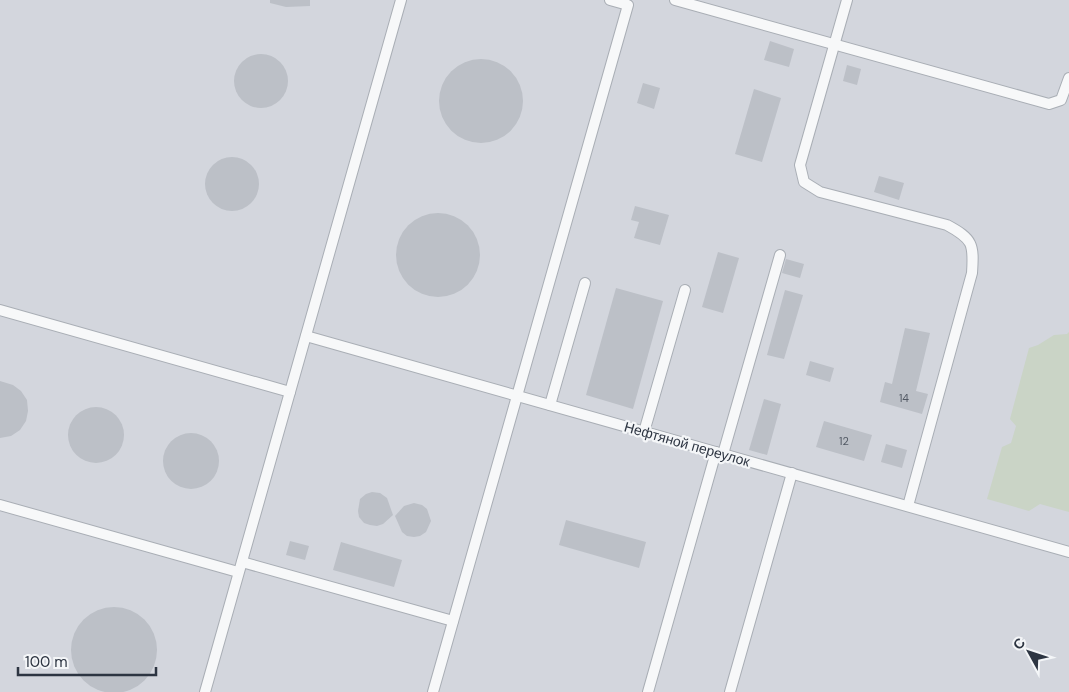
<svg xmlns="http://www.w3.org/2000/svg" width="1069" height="692" font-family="'DM Sans',sans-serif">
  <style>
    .built { fill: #d3d6dd }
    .green { fill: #cad4c6 }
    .building { fill: #bcc0c7 }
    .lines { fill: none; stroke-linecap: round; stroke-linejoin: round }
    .minor-casing { stroke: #a9aeb5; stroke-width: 12 }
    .minor { stroke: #f7f8f9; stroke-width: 10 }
    .labels { text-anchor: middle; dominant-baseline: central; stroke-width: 4.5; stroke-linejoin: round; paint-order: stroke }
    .number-label { font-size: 11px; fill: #515863 }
    .street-label { font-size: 14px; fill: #2d3542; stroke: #f4f6f8 }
  </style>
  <rect width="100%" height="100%" fill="#e4e7eb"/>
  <!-- built -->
  <rect class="built" x="0" y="0" width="1069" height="692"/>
  <!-- green -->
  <path class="green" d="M1069,332V512L1040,504L1029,511L987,499L1002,447L1011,443L1016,426L1010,419L1029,348L1038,345L1054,335L1067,334Z"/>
  <!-- building -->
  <g class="building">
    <path d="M270,0H310V6L286,7L270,3Z"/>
    <path d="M770,41L794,49L789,67L764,60Z"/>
    <circle cx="261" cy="81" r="27"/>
    <circle cx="481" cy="101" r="42"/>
    <path d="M847,65L861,69L857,85L843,81Z"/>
    <path d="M643,83L660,88L654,109L637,103Z"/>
    <path d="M754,89L781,98L762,162L735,154Z"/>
    <circle cx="232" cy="184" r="27"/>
    <path d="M879,176L904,183L899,200L874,192Z"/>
    <path d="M635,206L669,215L660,245L634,238L639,222L631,220Z"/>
    <circle cx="438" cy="255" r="42"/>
    <path d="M718,252L739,258L723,313L702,307Z"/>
    <path d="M786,259L804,264L800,278L782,273Z"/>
    <path d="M616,288L663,301L633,409L586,395Z"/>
    <path d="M785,290L803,295L784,359L767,355Z"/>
    <path d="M905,328L930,333L916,391L928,394L922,414L880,402L885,382L892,384Z"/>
    <path d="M810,361L834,368L830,382L806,375Z"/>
    <path d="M0,381L13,385L21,391L27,400L28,411L26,421L20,430L11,436L0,438Z"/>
    <path d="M764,399L781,404L767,455L749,450Z"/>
    <circle cx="96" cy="435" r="28"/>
    <path d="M824,421L872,435L864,461L816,447Z"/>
    <circle cx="191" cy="461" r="28"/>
    <path d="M886,444L907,450L902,468L881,462Z"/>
    <path d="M372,492L380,493L387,498L393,515L383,524L377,526L370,525L364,523L359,517L358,511L360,499L366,494Z"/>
    <path d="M414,503L422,505L427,509L431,521L426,532L420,536L414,537L407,536L402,532L395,516L404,506Z"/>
    <path d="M566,520L646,542L639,568L559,545Z"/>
    <path d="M290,541L309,546L305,560L286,555Z"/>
    <path d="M341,542L402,560L394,587L333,570Z"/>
    <circle cx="114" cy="650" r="43"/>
  </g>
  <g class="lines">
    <defs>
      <g id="minor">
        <path d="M675,0L1049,104L1061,100L1069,78"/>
        <path d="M847,0L800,165L804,182L820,192L947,225C973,239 974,244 972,273L908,506"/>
        <path d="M0,310L290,392"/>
        <path d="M306,336L1069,552"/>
        <path d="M550,405L585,283"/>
        <path d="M644,432L685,290"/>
        <path d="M723,454L780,255"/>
        <path d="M0,505L238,572"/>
        <path d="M242,562L453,621"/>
        <path d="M205,692L401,0"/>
        <path d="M433,692L628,5L610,0"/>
        <path d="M648,692L716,452"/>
        <path d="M730,692L792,473"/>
      </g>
    </defs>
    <!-- minor casing -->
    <use href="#minor" class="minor-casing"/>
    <!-- minor -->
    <use href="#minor" class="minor"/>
  </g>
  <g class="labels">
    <!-- number labels -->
    <g class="number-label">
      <text x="904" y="398">14</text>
      <text x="844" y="441">12</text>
    </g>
    <!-- street labels -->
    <g class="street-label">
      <text transform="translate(687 444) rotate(16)">Нефтяной переулок</text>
    </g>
  </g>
  <!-- north arrow -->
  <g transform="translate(1029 652) rotate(310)" stroke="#f4f6f8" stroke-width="4" paint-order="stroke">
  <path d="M0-4L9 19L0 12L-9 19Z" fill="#2d3542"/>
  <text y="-8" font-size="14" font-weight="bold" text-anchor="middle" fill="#2d3542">С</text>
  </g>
  <!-- scale -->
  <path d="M18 667v8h138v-8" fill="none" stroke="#2d3542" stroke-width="2.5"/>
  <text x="25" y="667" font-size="15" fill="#2d3542" stroke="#f4f6f8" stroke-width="4" paint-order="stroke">100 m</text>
</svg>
